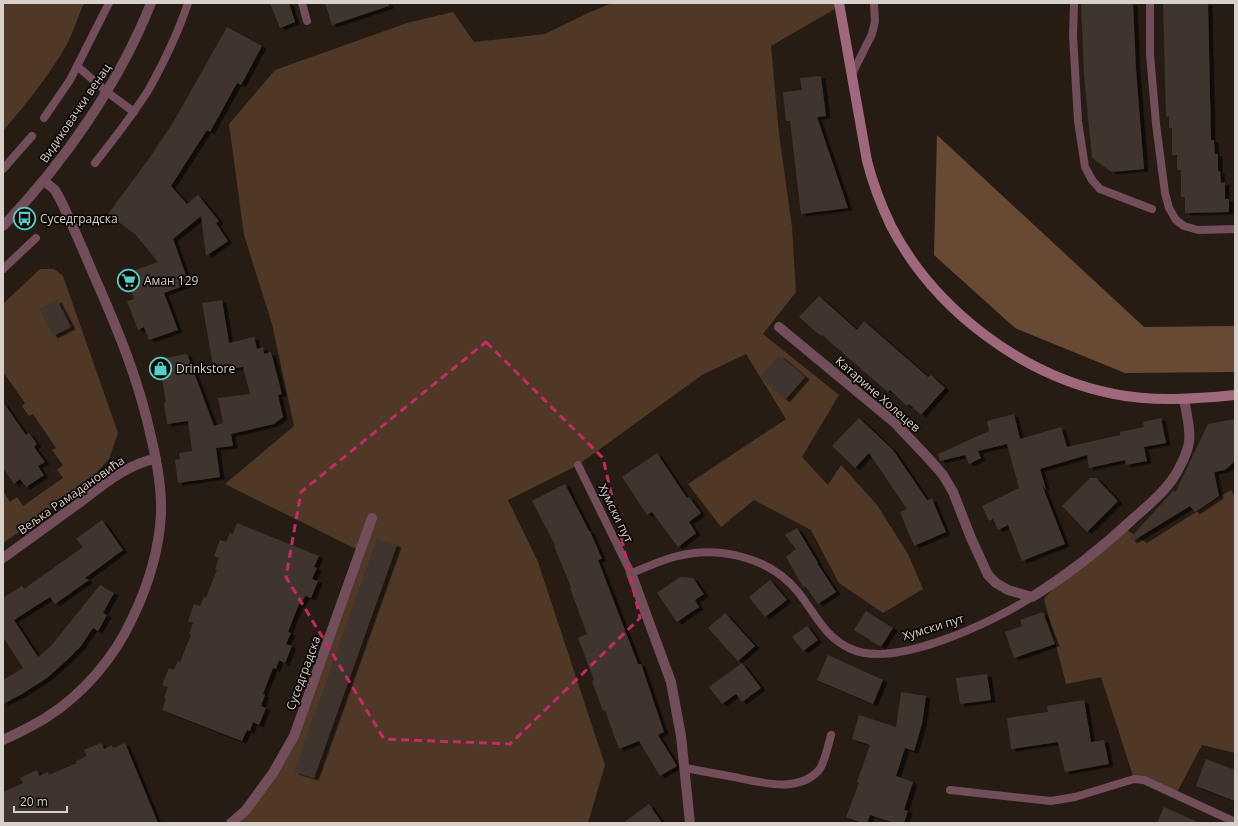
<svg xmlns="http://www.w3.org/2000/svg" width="1238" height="826" font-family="'Open Sans',sans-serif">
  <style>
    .green { fill: #503827 }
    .forest { fill: #684a34 }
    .building { fill: #41352d; filter: url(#shadow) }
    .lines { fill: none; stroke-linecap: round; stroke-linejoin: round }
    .lane { stroke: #714e5a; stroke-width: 8 }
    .street { stroke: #714e5a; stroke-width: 10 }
    .secondary { stroke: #a0687c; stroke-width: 10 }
    .marked { fill: none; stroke: #c42a66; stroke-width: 3; stroke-dasharray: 8 5; stroke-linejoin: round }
    .labels { text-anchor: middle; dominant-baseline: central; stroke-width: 3.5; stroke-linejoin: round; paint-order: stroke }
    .street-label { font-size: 12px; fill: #d7d0cb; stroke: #0c0705 }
    .poi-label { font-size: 12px; fill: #d7d0cb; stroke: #0c0705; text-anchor: start }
  </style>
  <defs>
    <filter id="shadow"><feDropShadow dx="4.5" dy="2.5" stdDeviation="0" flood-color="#0009"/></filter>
  </defs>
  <rect width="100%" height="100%" fill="#261c14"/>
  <!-- green -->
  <g class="green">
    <path d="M3,3H84C78,17 73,33 66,46C48,77 26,104 3,131Z"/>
    <path d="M612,3H839L840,6L771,46L779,134L792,227L796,292L763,334L839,395L802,457L828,485L841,465L877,505L908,554L923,589L883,613L839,583L811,530L754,500L721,527L688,484L786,419L746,354L702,375L578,465L508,500L538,562L605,765L588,823H227L246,810L294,736L360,551L225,484L294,426L272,324L244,235L229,124L275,70L407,23L453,12L474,42L545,34L588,13Z"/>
    <path d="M40,269H54L63,276L118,433L109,459L86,484L3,543V491L10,502L17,497L23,506L63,478L57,470L63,465L52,450L56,448L33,414L29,416L22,406L25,403L3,372V304Z"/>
    <path d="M1231,490L1235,496V753L1202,745L1176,794L1134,779L1101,677L1066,684L1044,599L1068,572L1124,528L1147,543Z"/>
  </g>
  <!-- forest -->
  <path class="forest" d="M937,135L1144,327L1235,326V372L1125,373L1015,328L934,255Z"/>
  <!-- building -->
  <g class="building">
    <path d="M270,3H289L295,22L280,28Z"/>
    <path d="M325,3H389V6L332,25Z"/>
    <path d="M1081,3H1133L1136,70L1144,169L1112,172L1092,158L1084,75Z"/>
    <path d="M1163,3H1208L1211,140H1214L1215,154H1218V171H1220L1221,183L1225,182V199H1229V212L1185,213V197H1181V170H1177V155H1172V128H1169V116L1166,117Z"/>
    <path d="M227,27L262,46L241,85L237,83L210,132L207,130L171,186L187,204L198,195L219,221L216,223L228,241L206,256L201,216L173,239L189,284L164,293L178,330L149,340L144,327L138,330L127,301L134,299L128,282L130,272L158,262L136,235L108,214L148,160L174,121Z"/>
    <path d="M821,76L826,116L817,117L848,208L801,214L790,121H786L783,92L802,90L800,78Z"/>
    <path d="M819,296L857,330L864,321L928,377L931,375L945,388L921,415L909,404L907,406L890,390L888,392L822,335L821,336L799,317Z"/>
    <path d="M57,300L71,327L53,336L39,309Z"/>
    <path d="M222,300L229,343L254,337L257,349L263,347L264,354L271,352L282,394L278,395L283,417L274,424L231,434L233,446L216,448L220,477L178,483L175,460L180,459L179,453L192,451L188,421L167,424L164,403L166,402L159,359L187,354L214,426L223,423L218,398L250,394L243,367L214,371L202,303Z"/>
    <path d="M779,355L805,377L785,400L760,377Z"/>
    <path d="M3,402L26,435L29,433L37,444L34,447L45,462L38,466L44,475L26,487L20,479L14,484L3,468Z"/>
    <path d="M1014,414L1020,439L1061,427L1067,447L1120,435V432L1144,427L1143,422L1161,418L1166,443L1144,447L1147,461L1126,465L1125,460L1089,468L1087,455L1040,469L1046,490L1042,485L1065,544L1022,561L1008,525L998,530L993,519L989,521L982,506L1019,488L1007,444L978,451L981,458L969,464L965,455L940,461L938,454L989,431L987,421Z"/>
    <path d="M859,418L893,450L927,500L932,499L946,532L914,546L900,512L907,509L869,453L855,468L832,446Z"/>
    <path d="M1235,419V461L1225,470L1214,472L1219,496L1195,512L1190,506L1133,541L1130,538L1174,490L1175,493L1208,424Z"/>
    <path d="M657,453L687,498L689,497L701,513L689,522L696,533L678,547L652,512L647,515L622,477Z"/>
    <path d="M1090,478H1096L1118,501L1087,532L1062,506Z"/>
    <path d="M565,484L589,531H590L602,559L598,560L638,664H641L664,732L658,735L677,766L660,776L639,741L619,749L605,710L603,711L592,681L594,680L578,638L587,634L570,588L571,587L554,546L555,545L532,501Z"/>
    <path d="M102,520L123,550L85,578L89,580L55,604L50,597L14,620L38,657L51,646L100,585L114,593L103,613L107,615L98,631L93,628L81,646L66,661L47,678L22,694L3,704V680L23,668L3,637V598L22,586L24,589L83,547L76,539Z"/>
    <path d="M237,523L319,556L314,567L317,568L312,579L318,581L311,598L305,596L301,604H299L288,632L291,633L286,644L292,646L285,663L279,660L276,669L273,668L263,694L265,695L261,706L266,708L259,725L253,722L250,731L247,730L242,741L162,710L166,699L164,698L168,687L162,685L169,668L174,670L178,661L180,662L191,635L189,634L193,623L188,621L194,604L200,606L204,597L206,598L217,570L215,569L219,558L214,556L220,540L226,542L230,533L233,534Z"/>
    <path d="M797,528L818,563H817L836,592L818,604L805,586L803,587L786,557L796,549L785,535Z"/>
    <path d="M377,538L397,545L314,778L294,772Z"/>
    <path d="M680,577L693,578L704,594L695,600L699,607L677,622L657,593Z"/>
    <path d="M770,580L787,600L765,617L749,597Z"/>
    <path d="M866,611L893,628L881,647L854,630Z"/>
    <path d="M1043,612L1055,644L1014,658L1005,632L1022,626L1020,620Z"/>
    <path d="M725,613L755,646L738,661L708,628Z"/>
    <path d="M807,626L818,640L803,651L792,637Z"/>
    <path d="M828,655L883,680L873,704L817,680Z"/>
    <path d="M742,663L761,688L742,702L736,694L722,704L709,687Z"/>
    <path d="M987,674L991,700L960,704L956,678Z"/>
    <path d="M901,692L926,696L922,724L914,751L905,748L896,776L913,782L904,810L908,811L904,823H894L870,815L867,823H862L846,817L859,783L857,782L870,745L852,739L859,715L896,727Z"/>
    <path d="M1084,700L1091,742L1104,740L1109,764L1065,772L1058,742L1011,749L1007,718L1048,712L1047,706Z"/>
    <path d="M101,743L104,749L112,745L113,748L125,743L158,823H3V792L23,783L20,778L37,770L39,776L48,772L49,775L77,763L76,761L87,756L84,750Z"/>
    <path d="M1206,759L1235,770V801L1196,786Z"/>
    <path d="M649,804L662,823H623Z"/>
    <path d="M1164,807L1200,823H1157Z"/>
  </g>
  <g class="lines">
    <!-- lane -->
    <g class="lane">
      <path d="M302,3L307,21"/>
      <path d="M1074,3L1073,36L1078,121L1085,167L1092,180L1100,189L1152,209"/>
      <path d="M1150,3V54L1156,124L1165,193L1169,208L1176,220L1184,226L1198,230L1235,229"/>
      <path d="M77,66L107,92L134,112"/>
      <path d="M852,74L872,34L875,21L874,3"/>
      <path d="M44,118L70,80L109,3"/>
      <path d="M95,163C114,139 133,115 149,89C164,62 178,33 188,3"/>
      <path d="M3,169L32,136"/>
      <path d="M3,269L36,238"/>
      <path d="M578,465L631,573C645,568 659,561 674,557C716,545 769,556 798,592C815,613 824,637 851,649C895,669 993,622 1032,597"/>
      <path d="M685,768C701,771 717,774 734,777C760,782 798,794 819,770C824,764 829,743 831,735"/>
      <path d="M950,790L1051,801L1075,797L1134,779L1144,780L1235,822"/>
    </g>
    <!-- street -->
    <g class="street">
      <path d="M3,226C63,164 119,84 151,3"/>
      <path d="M779,327L895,423L930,460L943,475L953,492L971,538L988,575L996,583L1008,590L1032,597C1069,574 1103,547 1135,517C1148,506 1162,494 1172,480C1179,470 1187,454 1189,442C1191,428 1186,413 1184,399"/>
      <path d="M3,558C27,541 51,523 75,506C98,489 127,463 156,459"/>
      <path d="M631,573L671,682L681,736L690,823"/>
      <path d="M3,740C18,733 33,726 47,717C83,694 114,658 132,619C148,586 159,551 161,514C162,488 157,462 151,437C139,381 118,330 95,278C84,252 73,226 61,201L55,190L44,181"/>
      <path d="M231,823L246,810L273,773L294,736L372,518"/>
    </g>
    <!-- secondary -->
    <path class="secondary" d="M839,3L867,161C873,184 881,205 891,226C934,309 1022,376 1114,394C1154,402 1195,399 1235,395"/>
  </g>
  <!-- marked area -->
  <path class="marked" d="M486,342L603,458L640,618L510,744L384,739L286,577L301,492Z"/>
  <!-- icons -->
  <defs>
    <symbol id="bus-ring" viewBox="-11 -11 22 22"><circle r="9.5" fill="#0c0705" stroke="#55cec5" stroke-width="1.5"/><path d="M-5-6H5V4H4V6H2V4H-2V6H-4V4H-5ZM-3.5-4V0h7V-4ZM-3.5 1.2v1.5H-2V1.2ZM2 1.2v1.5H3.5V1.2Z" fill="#55cec5"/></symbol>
    <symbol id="supermarket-ring" viewBox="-11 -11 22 22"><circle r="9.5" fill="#0c0705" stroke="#55cec5" stroke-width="1.5"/><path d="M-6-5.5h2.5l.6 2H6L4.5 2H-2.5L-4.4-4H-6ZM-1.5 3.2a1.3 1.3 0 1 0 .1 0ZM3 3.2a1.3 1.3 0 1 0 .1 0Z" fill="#55cec5"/></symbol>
    <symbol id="shop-ring" viewBox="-11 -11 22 22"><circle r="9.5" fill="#0c0705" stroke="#55cec5" stroke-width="1.5"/><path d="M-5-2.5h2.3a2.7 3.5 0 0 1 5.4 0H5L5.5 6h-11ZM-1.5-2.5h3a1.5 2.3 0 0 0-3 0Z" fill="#55cec5"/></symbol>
  </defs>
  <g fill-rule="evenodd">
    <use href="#bus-ring" x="12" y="206" width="25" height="25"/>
    <use href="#supermarket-ring" x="116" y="268" width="25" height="25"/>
    <use href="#shop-ring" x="148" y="356" width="25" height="25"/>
  </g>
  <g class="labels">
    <!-- street labels -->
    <g class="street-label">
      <text transform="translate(75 113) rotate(-56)">Видиковачки венац</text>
      <text transform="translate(878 394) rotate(41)">Катарине Холецев</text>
      <text transform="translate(71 495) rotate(-35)">Вељка Рамадановића</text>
      <text transform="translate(616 513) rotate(64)">Хумски пут</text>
      <text transform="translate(933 627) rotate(-17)">Хумски пут</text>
      <text transform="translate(303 673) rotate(-70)">Суседградска</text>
    </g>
    <!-- poi labels -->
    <g class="poi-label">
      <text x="40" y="218">Суседградска</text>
      <text x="144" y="280">Аман 129</text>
      <text x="176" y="368">Drinkstore</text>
    </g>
  </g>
  <!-- border -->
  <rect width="1238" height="826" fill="none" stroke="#d7d0cb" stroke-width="8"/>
  <!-- scale -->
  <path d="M14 806v6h53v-6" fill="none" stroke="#d7d0cb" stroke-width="2"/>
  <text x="20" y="806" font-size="12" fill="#d7d0cb" stroke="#0c0705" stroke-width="3" paint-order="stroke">20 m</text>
</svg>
